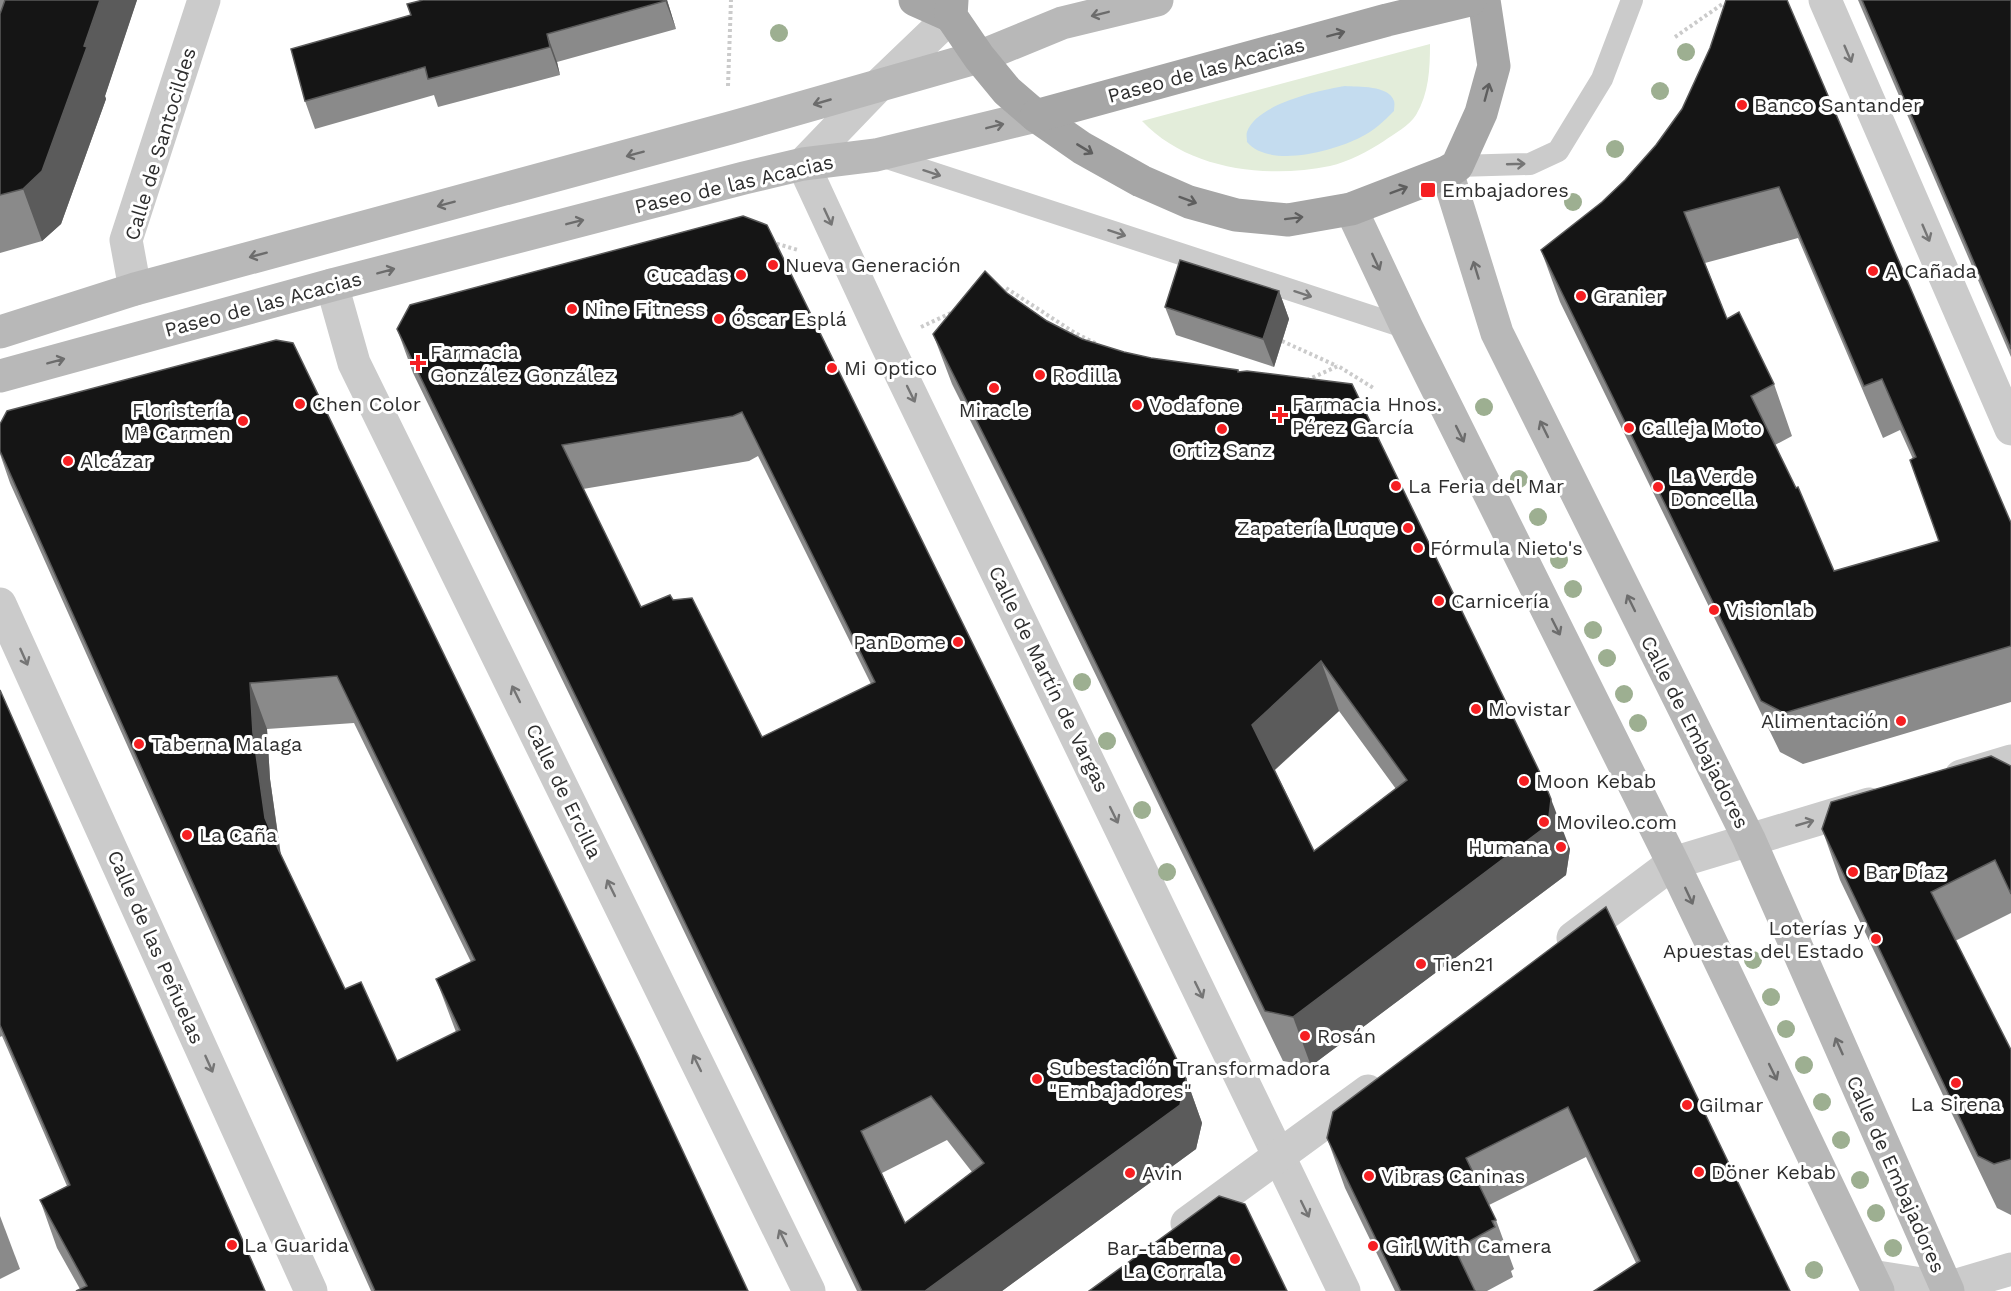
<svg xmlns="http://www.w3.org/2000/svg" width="2011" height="1291" font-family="'Work Sans',sans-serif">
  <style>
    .green { fill: #e3edda }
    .water { fill: #c4dcef }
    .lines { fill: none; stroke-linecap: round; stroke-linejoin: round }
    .path { stroke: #cbcbcb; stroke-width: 4; stroke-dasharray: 3 3; stroke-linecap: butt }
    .lane { stroke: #cbcbcb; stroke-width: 22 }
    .street { stroke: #cbcbcb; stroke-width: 33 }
    .secondary { stroke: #b8b8b8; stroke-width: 33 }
    .primary { stroke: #a6a6a6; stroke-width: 33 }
    .tree { fill: #9daf91 }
    .wall { fill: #8a8a8a; fill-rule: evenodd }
    .shaded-wall { fill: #5b5b5b }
    .building { fill: #151515; stroke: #5b5b5b; stroke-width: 1.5; fill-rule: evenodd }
    .oneway { stroke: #6c6c6c }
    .oneway2 { stroke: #5e5e5e }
    .oneway3 { stroke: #757575 }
    .poi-dot { fill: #f61f22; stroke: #fff; stroke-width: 2 }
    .labels { text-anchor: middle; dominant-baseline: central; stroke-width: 6; stroke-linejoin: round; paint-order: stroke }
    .street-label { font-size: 20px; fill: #2e2e2e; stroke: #fff }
    .poi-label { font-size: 20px; fill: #2e2e2e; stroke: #fff; text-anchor: start }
  </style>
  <rect width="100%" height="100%" fill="#fff"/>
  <!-- green -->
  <path class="green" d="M1430,44C1430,69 1429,93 1416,115C1409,126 1394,134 1384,141C1369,151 1348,162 1330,166C1267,179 1188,170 1142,121Z"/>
  <!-- water -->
  <path class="water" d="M1345,86C1358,87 1389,85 1394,101C1395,104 1394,108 1394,111C1384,121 1374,131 1361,137C1334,151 1270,169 1247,142C1247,138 1246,135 1247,132C1256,104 1320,90 1345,86Z"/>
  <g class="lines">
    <!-- path -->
    <g class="path">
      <path d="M1675,37L1724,3"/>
      <path d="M728,86L731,0"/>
      <path d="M771,242L798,250"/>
      <path d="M1001,291L1006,288L1075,333L1097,344"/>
      <path d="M921,327L953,312"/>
      <path d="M1282,341L1337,366"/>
      <path d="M1307,380L1338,366L1375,389"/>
    </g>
    <!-- lane -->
    <g class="lane">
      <path d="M878,155L1407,328"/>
      <path d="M1457,166L1530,164L1558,151L1602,79L1632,0"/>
    </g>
    <!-- street -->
    <g class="street">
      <path d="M1825,0L2011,429"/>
      <path d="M951,16L879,85L803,164L886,343L1344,1291"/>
      <path d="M332,285L354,363L809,1291"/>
      <path d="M135,289L126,240L204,0"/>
      <path d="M0,604L311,1291"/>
      <path d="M1961,776L2011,761"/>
      <path d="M1573,938L1673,863L1869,804"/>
      <path d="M1187,1223L1368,1091"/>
      <path d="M1871,1276L1947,1288L2011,1269"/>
    </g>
    <!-- secondary -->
    <g class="secondary">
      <path d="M1447,172L1497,333L1749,839L1948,1291"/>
      <path d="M1351,209L1407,328L1673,863L1878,1291"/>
      <path d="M0,332L135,289L730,128L979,57L1062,23L1157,0"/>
      <path d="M0,376L332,285L744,178L803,164L876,155L1036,116"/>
    </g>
    <!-- primary -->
    <g class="primary">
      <path d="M915,0L951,16"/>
      <path d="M952,0L951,16L979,57L1007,91L1036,116L1082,148L1141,181L1189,202L1236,215L1288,220L1351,209L1447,172L1457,166L1481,113L1494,66L1484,0"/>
      <path d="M1036,116L1387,20L1470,0"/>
    </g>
  </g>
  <!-- trees -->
  <g class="tree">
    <circle cx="779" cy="33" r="9"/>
    <circle cx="1686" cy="52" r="9"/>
    <circle cx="1660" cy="91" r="9"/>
    <circle cx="1615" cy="149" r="9"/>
    <circle cx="1573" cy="202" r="9"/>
    <circle cx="1484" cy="407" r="9"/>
    <circle cx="1519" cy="479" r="9"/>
    <circle cx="1538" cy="517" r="9"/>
    <circle cx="1559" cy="560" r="9"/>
    <circle cx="1573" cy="589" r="9"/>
    <circle cx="1593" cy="630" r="9"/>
    <circle cx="1607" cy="658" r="9"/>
    <circle cx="1082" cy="682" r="9"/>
    <circle cx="1624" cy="694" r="9"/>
    <circle cx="1638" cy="723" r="9"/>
    <circle cx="1107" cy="741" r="9"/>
    <circle cx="1142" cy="810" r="9"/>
    <circle cx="1167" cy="872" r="9"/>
    <circle cx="1753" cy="960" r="9"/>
    <circle cx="1771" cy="997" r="9"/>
    <circle cx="1786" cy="1029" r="9"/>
    <circle cx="1804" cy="1065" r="9"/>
    <circle cx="1822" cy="1102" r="9"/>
    <circle cx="1841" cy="1140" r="9"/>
    <circle cx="1860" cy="1180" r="9"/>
    <circle cx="1876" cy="1213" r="9"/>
    <circle cx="1893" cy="1248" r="9"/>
    <circle cx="1814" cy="1270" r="9"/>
  </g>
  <!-- wall -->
  <g class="wall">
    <path d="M0,0H137L105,96L106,99L61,224L42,241L0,253Z"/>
    <path d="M667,0L676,29L557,62L560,75L438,107L434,95L315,129L305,101Z"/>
    <path d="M1858,0H2011V357Z"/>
    <path d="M1710,48L2011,523V702L1803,764L1780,752L1560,302L1541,250L1602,202L1625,180L1656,145L1682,109ZM1798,238L1883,438L1900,430L1913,459L1939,541L1834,571L1775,445L1792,436L1774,384L1727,319L1705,263Z"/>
    <path d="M743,216L1186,1078L1202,1123L1196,1149L1002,1291H857L644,848L413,373L397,329ZM758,456L871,684L762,737L641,607L583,489L749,461ZM947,1140L972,1172L905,1223L882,1173Z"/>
    <path d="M1279,291L1289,319L1274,367L1176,335L1165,307Z"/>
    <path d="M1007,293L1047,321L1082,339L1124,352L1151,358L1238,370L1570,849L1566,875L1311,1066L1283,1061L1041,562L952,384L933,334ZM1339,711L1396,789L1314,851L1275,770Z"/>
    <path d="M293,343L748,1291H371L10,483L0,454V424ZM354,723L471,962L436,979L456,1032L397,1061L345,989L281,855L270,779L267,729Z"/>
    <path d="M0,690L265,1291L80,1289L57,1248L40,1200L67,1186L2,1036L0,1037Z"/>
    <path d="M2011,766V913L1955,941L2011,1050V1215L1997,1208L1840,880L1822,829Z"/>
    <path d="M1606,907L1790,1291L1636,1263L1586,1157L1489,1205L1496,1220L1514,1269L1511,1271L1513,1277L1487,1291H1395L1345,1188L1327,1138Z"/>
    <path d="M0,1216L20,1269L0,1279Z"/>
  </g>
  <!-- shaded-wall -->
  <g class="shaded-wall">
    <path d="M100,0H137L105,96L106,99L61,224L42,241L23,189L84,46Z"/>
    <path d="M665,0H667L676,29Z"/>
    <path d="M547,34L557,62L560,75L550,47Z"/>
    <path d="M1279,291L1289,319L1274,367L1263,339Z"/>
    <path d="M1321,661L1339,711L1270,774L1252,725Z"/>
    <path d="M250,683L267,729L270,779L282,865L265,818L253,733Z"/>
    <path d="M1551,799L1570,849L1566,875L1311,1066L1293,1017Z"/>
    <path d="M1186,1078L1202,1123L1196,1149L1002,1291H925Z"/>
  </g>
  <!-- building -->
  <g class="building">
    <path d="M5,0H100L84,46L87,47L42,171L23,189L0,195V14Z"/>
    <path d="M423,0H665V1L547,34L550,47L428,79L425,67L305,101L291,49L411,15L407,4Z"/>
    <path d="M1726,0H1787L2011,523V646L1784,713L1761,701L1541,250L1602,202L1625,180L1656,145L1682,109L1710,48ZM1779,187L1864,386L1882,379L1916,457L1910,460L1939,541L1834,571L1798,487L1796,488L1751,396L1774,384L1739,312L1727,319L1684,212Z"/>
    <path d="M1862,0H2011V349Z"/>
    <path d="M743,216L767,225L1186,1078L1180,1105L925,1291H862L628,804L397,329L410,305ZM742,412L875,682L762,737L692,598L673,600L670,595L641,607L562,445L733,416ZM931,1096L984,1163L905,1223L861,1131Z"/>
    <path d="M1180,260L1279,291L1263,339L1165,307Z"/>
    <path d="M985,271L1007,293L1047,321L1082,339L1124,352L1151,358L1238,370V372L1247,371L1352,384L1543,779L1551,799L1548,825L1293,1017L1265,1011L1023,513L933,334ZM1321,661L1407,780L1314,851L1252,725Z"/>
    <path d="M276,340L293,343L638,1055L748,1291H375L0,451V424L7,411ZM337,676L475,960L436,979L460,1030L397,1061L361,982L345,989L279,851L265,818L253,733L250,683Z"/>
    <path d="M0,690L265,1291H76L87,1286L40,1200L70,1185L0,1025Z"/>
    <path d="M1991,756L2011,766V894L1995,860L1931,892L2011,1050V1159L1994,1164L1978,1156L1822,829L1831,802Z"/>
    <path d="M1606,907L1790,1291H1594L1640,1261L1568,1107L1466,1158L1496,1220L1492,1221L1495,1227L1455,1249L1475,1291H1401L1327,1138L1333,1112Z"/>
    <path d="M1219,1196L1245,1204L1287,1291H1089Z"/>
  </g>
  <!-- one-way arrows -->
  <defs><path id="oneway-shaft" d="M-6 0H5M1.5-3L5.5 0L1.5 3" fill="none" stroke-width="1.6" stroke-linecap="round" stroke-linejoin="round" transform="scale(1.5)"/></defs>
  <g class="oneway">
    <use href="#oneway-shaft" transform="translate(1100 14) rotate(166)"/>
    <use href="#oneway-shaft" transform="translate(822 102) rotate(164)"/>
    <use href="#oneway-shaft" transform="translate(995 126) rotate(-14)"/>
    <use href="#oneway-shaft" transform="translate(635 154) rotate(165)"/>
    <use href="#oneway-shaft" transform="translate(446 204) rotate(165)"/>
    <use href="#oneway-shaft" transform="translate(575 222) rotate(-14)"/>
    <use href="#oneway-shaft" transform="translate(258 255) rotate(165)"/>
    <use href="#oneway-shaft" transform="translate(1376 262) rotate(65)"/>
    <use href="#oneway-shaft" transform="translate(1476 270) rotate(-107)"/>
    <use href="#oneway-shaft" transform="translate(386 271) rotate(-15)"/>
    <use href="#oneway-shaft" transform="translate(56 361) rotate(-15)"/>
    <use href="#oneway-shaft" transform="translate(1544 429) rotate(-116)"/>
    <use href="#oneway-shaft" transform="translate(1460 434) rotate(64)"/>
    <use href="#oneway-shaft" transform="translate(1631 603) rotate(-116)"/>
    <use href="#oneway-shaft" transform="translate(1556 627) rotate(63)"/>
    <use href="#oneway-shaft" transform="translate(1689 896) rotate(65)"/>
    <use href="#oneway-shaft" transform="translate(1839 1046) rotate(-114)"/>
    <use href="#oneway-shaft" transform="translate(1773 1072) rotate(64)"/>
  </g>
  <g class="oneway2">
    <use href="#oneway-shaft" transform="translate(1336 34) rotate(-15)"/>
    <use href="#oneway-shaft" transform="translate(1487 92) rotate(-75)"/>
    <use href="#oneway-shaft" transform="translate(1085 149) rotate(31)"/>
    <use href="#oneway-shaft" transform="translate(1399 190) rotate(-21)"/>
    <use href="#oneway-shaft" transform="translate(1188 200) rotate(20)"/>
    <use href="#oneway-shaft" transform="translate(1294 218) rotate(-7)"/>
  </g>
  <g class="oneway3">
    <use href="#oneway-shaft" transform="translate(1848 54) rotate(67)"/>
    <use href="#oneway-shaft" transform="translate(1516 164) rotate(-2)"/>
    <use href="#oneway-shaft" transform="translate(932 173) rotate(18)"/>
    <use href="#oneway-shaft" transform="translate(828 217) rotate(65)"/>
    <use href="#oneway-shaft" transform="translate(1117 233) rotate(18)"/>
    <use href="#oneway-shaft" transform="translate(1926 233) rotate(67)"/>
    <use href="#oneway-shaft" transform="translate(1303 294) rotate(18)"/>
    <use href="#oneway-shaft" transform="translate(911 394) rotate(64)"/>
    <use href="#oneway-shaft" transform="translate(24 657) rotate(66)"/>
    <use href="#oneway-shaft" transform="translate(516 694) rotate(-116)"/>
    <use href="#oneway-shaft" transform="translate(1114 815) rotate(64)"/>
    <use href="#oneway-shaft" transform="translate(1805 823) rotate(-16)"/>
    <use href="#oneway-shaft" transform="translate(611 888) rotate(-116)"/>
    <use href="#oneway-shaft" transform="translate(1199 990) rotate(64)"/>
    <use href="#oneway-shaft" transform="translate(697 1063) rotate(-116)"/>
    <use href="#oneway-shaft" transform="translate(209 1064) rotate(66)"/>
    <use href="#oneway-shaft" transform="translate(1305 1209) rotate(64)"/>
    <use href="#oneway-shaft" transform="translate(783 1238) rotate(-116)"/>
  </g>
  <!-- markers -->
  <g class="poi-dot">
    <circle cx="1742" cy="105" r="6"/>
    <rect x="1420" y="182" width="16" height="16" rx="3"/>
    <circle cx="773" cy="265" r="6"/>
    <circle cx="1873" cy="271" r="6"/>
    <circle cx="741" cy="275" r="6"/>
    <circle cx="1581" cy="296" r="6"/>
    <circle cx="572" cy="309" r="6"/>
    <circle cx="719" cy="319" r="6"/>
    <path d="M415 354h6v6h6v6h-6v6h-6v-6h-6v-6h6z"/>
    <circle cx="832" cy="368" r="6"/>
    <circle cx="1040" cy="375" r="6"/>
    <circle cx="994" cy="388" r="6"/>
    <circle cx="300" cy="404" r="6"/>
    <circle cx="1137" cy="405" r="6"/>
    <path d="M1277 406h6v6h6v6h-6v6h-6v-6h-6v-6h6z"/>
    <circle cx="243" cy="421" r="6"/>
    <circle cx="1629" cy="428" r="6"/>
    <circle cx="1222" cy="429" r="6"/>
    <circle cx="68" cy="461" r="6"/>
    <circle cx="1396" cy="486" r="6"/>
    <circle cx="1658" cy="487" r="6"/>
    <circle cx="1408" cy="528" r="6"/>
    <circle cx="1418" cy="548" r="6"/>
    <circle cx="1439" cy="601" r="6"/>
    <circle cx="1714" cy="610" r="6"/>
    <circle cx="958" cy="642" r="6"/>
    <circle cx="1476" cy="709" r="6"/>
    <circle cx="1901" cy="721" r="6"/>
    <circle cx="139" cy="744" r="6"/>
    <circle cx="1524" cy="781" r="6"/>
    <circle cx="1544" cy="822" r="6"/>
    <circle cx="187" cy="835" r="6"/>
    <circle cx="1561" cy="847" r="6"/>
    <circle cx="1853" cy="872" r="6"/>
    <circle cx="1876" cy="939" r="6"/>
    <circle cx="1421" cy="964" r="6"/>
    <circle cx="1305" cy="1036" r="6"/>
    <circle cx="1037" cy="1079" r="6"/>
    <circle cx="1956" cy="1083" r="6"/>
    <circle cx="1687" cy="1105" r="6"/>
    <circle cx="1699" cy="1172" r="6"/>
    <circle cx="1130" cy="1173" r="6"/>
    <circle cx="1369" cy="1176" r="6"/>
    <circle cx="232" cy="1245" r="6"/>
    <circle cx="1373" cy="1246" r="6"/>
    <circle cx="1235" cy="1259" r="6"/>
  </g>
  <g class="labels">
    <!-- street labels -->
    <g class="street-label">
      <text transform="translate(1206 70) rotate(-15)">Paseo de las Acacias</text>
      <text transform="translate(160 144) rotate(-73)">Calle de Santocildes</text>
      <text transform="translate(734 184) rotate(-13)">Paseo de las Acacias</text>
      <text transform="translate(263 304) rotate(-15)">Paseo de las Acacias</text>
      <text transform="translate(1049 679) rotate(64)">Calle de Martín de Vargas</text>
      <text transform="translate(1695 732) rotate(63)">Calle de Embajadores</text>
      <text transform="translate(564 791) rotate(64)">Calle de Ercilla</text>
      <text transform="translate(156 947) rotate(66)">Calle de las Peñuelas</text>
      <text transform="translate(1896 1174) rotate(66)">Calle de Embajadores</text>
    </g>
    <!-- poi labels -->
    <g class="poi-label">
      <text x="1754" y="105">Banco Santander</text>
      <text x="1442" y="190">Embajadores</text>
      <text x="785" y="265">Nueva Generación</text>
      <text x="1885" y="271">A Cañada</text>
      <text x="729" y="275" text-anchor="end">Cucadas</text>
      <text x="1593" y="296">Granier</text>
      <text x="584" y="309">Nine Fitness</text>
      <text x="731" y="319">Óscar Esplá</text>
      <text x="430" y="352">Farmacia<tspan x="430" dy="23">González González</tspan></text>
      <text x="844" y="368">Mi Optico</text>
      <text x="1052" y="375">Rodilla</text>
      <text x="312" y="404">Chen Color</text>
      <text x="1292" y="404">Farmacia Hnos.<tspan x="1292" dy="23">Pérez García</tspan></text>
      <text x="1149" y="405">Vodafone</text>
      <text x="231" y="410" text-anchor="end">Floristería<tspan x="231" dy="23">Mª Carmen</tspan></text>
      <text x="994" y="410" text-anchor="middle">Miracle</text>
      <text x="1641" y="428">Calleja Moto</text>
      <text x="1222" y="450" text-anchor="middle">Ortiz Sanz</text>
      <text x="80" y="461">Alcázar</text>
      <text x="1670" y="476">La Verde<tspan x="1670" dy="23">Doncella</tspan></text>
      <text x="1408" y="486">La Feria del Mar</text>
      <text x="1396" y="528" text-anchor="end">Zapatería Luque</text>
      <text x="1430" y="548">Fórmula Nieto's</text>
      <text x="1451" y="601">Carnicería</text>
      <text x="1726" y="610">Visionlab</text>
      <text x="946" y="642" text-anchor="end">PanDome</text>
      <text x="1488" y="709">Movistar</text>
      <text x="1889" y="721" text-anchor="end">Alimentación</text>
      <text x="151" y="744">Taberna Malaga</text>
      <text x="1536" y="781">Moon Kebab</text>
      <text x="1556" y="822">Movileo.com</text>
      <text x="199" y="835">La Caña</text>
      <text x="1549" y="847" text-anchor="end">Humana</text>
      <text x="1865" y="872">Bar Díaz</text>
      <text x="1864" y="928" text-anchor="end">Loterías y<tspan x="1864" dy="23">Apuestas del Estado</tspan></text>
      <text x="1433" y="964">Tien21</text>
      <text x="1317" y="1036">Rosán</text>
      <text x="1049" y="1068">Subestación Transformadora<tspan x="1049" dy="23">"Embajadores"</tspan></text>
      <text x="1956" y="1104" text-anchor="middle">La Sirena</text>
      <text x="1699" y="1105">Gilmar</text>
      <text x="1711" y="1172">Döner Kebab</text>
      <text x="1142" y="1173">Avin</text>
      <text x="1381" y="1176">Vibras Caninas</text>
      <text x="244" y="1245">La Guarida</text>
      <text x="1385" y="1246">Girl With Camera</text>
      <text x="1223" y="1248" text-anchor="end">Bar-taberna<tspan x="1223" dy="23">La Corrala</tspan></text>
    </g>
  </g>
</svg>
